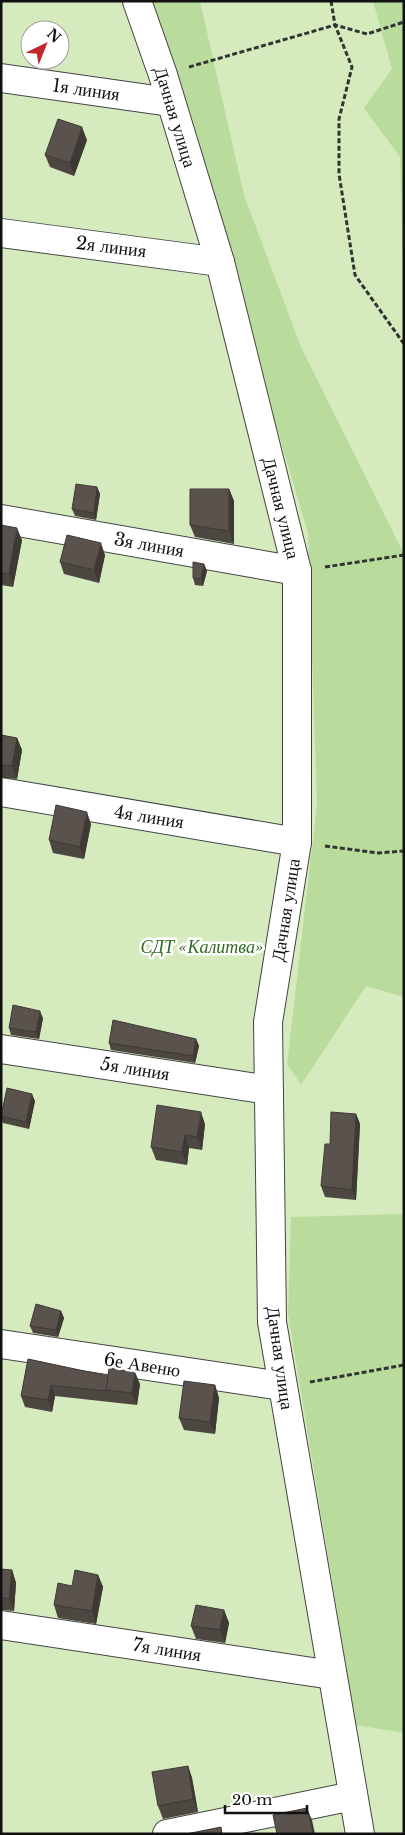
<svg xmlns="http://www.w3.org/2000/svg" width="405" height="1835" font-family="'Libre Baskerville',serif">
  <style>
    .green { fill: #d5ebbd; fill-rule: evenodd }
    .forest { fill: #b9dc9c }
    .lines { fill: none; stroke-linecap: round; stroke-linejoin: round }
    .minor-casing { stroke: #444; stroke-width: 30 }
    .path { stroke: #333; stroke-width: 3; stroke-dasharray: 5 2.5; stroke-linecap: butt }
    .minor { stroke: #fff; stroke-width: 28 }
    .wall { fill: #4d4742 }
    .shaded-wall { fill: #3f3936 }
    .building { fill: #5a524d; stroke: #3f3936 }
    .labels { text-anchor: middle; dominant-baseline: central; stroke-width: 5; stroke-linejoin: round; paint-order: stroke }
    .street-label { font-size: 18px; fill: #111; stroke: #fff }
    .park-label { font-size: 18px; font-style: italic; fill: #2f6b1f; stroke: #fff }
  </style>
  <rect width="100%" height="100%" fill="#fffdf5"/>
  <!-- green -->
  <path class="green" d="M1,1H404V1834H1ZM30,30H60V60H30Z"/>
  <!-- forest -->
  <g class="forest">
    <path d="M150,1H200L244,195L301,347L404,554V997L366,986L301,1085L287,1064L317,805L308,533Z"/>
    <path d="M373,1H404V304L400,157L364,108L392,69Z"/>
    <path d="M404,1214V1733L356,1725L288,1314L291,1217Z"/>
  </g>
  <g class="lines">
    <defs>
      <g id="minor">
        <path d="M137,1L163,75L220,262L297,571V842L268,1022L272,1322L360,1834"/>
        <path d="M1,78L170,102"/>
        <path d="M1,233L220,262"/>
        <path d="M1,519L297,571"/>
        <path d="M1,792L297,842"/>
        <path d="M1,1049L269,1090"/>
        <path d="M1,1344L282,1386"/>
        <path d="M1,1625L332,1675"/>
        <path d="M167,1834L353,1796"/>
      </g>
    </defs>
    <!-- minor casing -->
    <use href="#minor" class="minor-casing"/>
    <!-- path -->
    <g class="path">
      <path d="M331,1L335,25L352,67L339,119V174L355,275L404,344"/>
      <path d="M189,67L335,25L367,34L404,22"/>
      <path d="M325,567L404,555"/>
      <path d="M325,846L378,853L404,851"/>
      <path d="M310,1382L404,1365"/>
    </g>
    <!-- minor -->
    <use href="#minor" class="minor"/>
  </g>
  <!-- wall -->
  <g class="wall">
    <path d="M87,140L74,176L50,167L45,155Z"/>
    <path d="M97,487L100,494L96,520L75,516L72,509Z"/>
    <path d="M229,489L234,501V544L195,537L190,525Z"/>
    <path d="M1,525L22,540L13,587L1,585Z"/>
    <path d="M105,555L99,583L64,574L60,562Z"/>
    <path d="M204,564L207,571L203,586L195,585L193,578Z"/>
    <path d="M1,735L17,738L22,750L17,779L1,778Z"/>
    <path d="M91,824L84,859L53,853L49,840Z"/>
    <path d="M43,1018L39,1039L11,1035L9,1028Z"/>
    <path d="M196,1039L199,1046L195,1063L111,1050L109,1043Z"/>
    <path d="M35,1101L29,1129L3,1123L1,1117V1114Z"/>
    <path d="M356,1114L360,1124L356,1200L325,1197L321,1186L330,1144Z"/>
    <path d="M205,1124L202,1150L189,1148L187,1165L156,1160L151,1147Z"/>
    <path d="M61,1311L64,1318L58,1337L33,1333L30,1326Z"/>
    <path d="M28,1359L140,1384L137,1405L55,1396L52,1412L25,1407L21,1396Z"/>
    <path d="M215,1385L219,1398L215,1434L184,1430L179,1418Z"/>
    <path d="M1,1569L12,1570L16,1583L14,1611L1,1610Z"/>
    <path d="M98,1575L103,1587L96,1624L58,1618L54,1605L72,1586Z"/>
    <path d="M224,1610L229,1623L225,1643L196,1639L191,1626Z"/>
    <path d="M188,1766L192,1778L198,1812L163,1819L158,1806Z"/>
  </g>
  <!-- shaded-wall -->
  <g class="shaded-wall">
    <path d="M82,127L87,140L74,176L70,163Z"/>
    <path d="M97,487L100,494L96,520L94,513Z"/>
    <path d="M229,489L234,501V544L229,531Z"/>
    <path d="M17,528L22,540L13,587L9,574Z"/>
    <path d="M101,543L105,555L99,583L94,570Z"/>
    <path d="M204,564L207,571L203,586L201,579Z"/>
    <path d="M17,738L22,750L17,779L12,766Z"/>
    <path d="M87,812L91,824L84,859L80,847Z"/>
    <path d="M40,1011L43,1018L39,1039L36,1032Z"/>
    <path d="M196,1039L199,1046L195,1063L193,1056Z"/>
    <path d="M32,1094L35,1101L29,1129L26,1122Z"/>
    <path d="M201,1112L205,1124L202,1150L197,1137Z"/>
    <path d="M356,1114L360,1124L356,1200L352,1190Z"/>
    <path d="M185,1135L189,1148L187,1165L182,1152Z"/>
    <path d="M61,1311L64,1318L58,1337L56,1330Z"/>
    <path d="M135,1372L140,1384L137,1405L132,1393Z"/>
    <path d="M51,1385L55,1396L52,1412L48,1400Z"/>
    <path d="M215,1385L219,1398L215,1434L210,1422Z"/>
    <path d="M12,1570L16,1583L14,1611L9,1599Z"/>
    <path d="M98,1575L103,1587L96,1624L92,1611Z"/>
    <path d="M224,1610L229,1623L225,1643L220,1630Z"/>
    <path d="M188,1766L192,1778L198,1812L193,1799Z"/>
    <path d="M307,1808L312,1820L315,1834H313Z"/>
  </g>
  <!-- building -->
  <g class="building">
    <path d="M58,119L82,127L70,163L45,155Z"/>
    <path d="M76,484L97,487L94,513L72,509Z"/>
    <path d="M190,489H229V531L190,525Z"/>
    <path d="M1,525L17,528L9,574L1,573Z"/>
    <path d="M67,535L101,543L94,570L60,562Z"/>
    <path d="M193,562L204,564L201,579L193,578Z"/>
    <path d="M1,735L17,738L12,766L1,765Z"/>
    <path d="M56,805L87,812L80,847L49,840Z"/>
    <path d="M13,1005L40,1011L36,1032L9,1028Z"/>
    <path d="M113,1020L196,1039L193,1056L109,1043Z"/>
    <path d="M7,1088L32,1094L26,1122L1,1116Z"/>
    <path d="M157,1105L201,1112L197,1137L185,1135L182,1152L151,1147Z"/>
    <path d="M331,1112L356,1114L352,1190L321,1186L325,1144H330Z"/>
    <path d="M36,1304L61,1311L56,1330L30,1326Z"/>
    <path d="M28,1359L108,1376L106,1391L51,1385L48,1400L21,1396Z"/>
    <path d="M109,1368L135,1372L132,1393L106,1390Z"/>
    <path d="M184,1381L215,1385L210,1422L179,1418Z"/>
    <path d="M1,1569L12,1570L9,1599L1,1597Z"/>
    <path d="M75,1570L98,1575L92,1611L54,1605L58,1583L72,1586Z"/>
    <path d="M196,1605L224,1610L220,1630L191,1626Z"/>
    <path d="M188,1766L193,1799L158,1806L152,1772Z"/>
    <path d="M307,1808L313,1834H277L273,1815Z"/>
    <path d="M221,1827L222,1834H186Z"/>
  </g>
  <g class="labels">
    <!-- street labels -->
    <g class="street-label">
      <text transform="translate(86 90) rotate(8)">1я линия</text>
      <text transform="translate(175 117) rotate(73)">Дачная улица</text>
      <text transform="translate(111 247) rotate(7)">2я линия</text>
      <text transform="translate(281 508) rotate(76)">Дачная улица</text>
      <text transform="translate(149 545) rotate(10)">3я линия</text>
      <text transform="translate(149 817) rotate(9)">4я линия</text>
      <text transform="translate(286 910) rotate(-81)">Дачная улица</text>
      <text transform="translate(135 1069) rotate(9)">5я линия</text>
      <text transform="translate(280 1358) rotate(82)">Дачная улица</text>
      <text transform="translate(142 1365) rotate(9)">6е Авеню</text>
      <text transform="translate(167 1650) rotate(9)">7я линия</text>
    </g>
    <!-- park labels -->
    <g class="park-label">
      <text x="202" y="947">СДТ «Калитва»</text>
    </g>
  </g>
  <!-- border -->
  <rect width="405" height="1835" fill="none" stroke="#111111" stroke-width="5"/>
  <!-- north arrow -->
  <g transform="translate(45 45) rotate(43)"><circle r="24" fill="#ffffff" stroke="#a0a0a0"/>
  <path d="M0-4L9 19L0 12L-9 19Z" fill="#c4262e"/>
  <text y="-8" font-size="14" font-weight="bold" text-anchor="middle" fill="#111111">N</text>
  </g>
  <!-- scale -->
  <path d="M225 1805v8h82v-8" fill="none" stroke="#111111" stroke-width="2.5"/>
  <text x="232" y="1805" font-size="15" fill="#111111" stroke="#ffffff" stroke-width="4" paint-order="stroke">20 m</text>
</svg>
